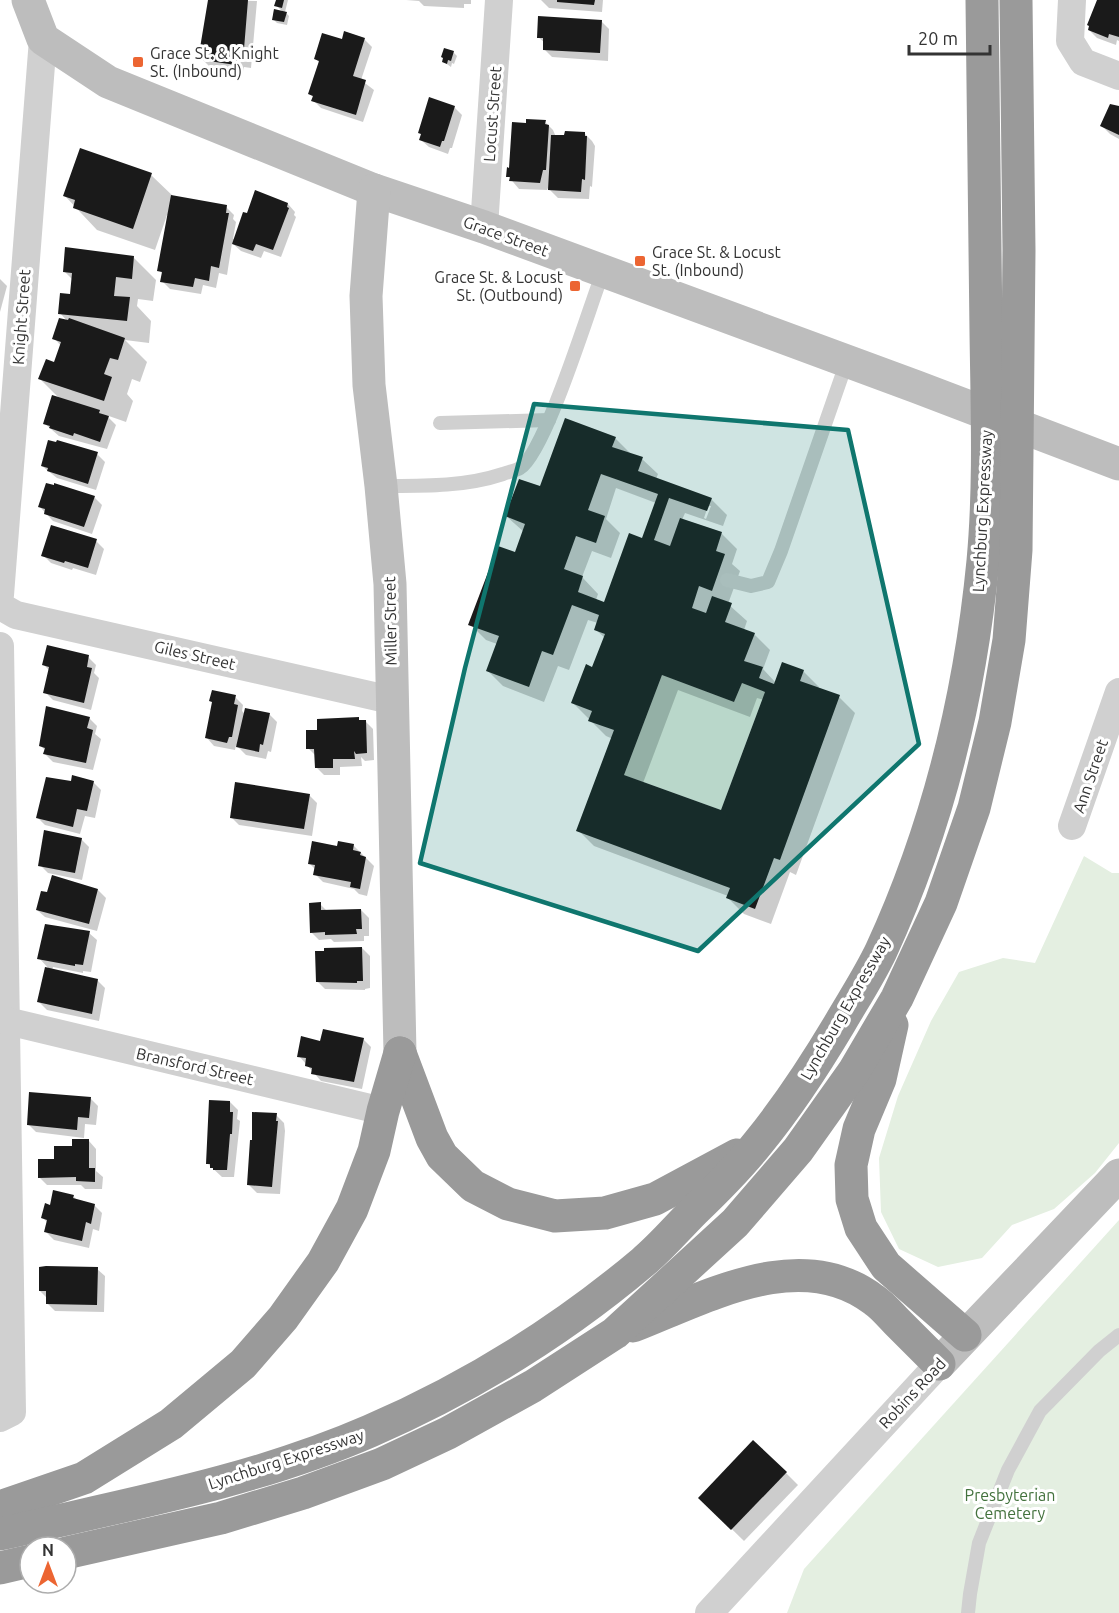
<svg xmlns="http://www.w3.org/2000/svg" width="1119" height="1613" font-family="Ubuntu,sans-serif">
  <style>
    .green { fill: #e4efe1 }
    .shadow { fill: #0003; fill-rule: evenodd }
    .building { fill: #1a1a1a; fill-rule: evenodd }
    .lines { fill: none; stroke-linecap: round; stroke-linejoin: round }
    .service { stroke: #d0d0d0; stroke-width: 14 }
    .minor { stroke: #d0d0d0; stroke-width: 28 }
    .secondary { stroke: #bdbdbd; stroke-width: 33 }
    .motorway { stroke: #9a9a9a; stroke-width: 33 }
    .marked { fill: #0f766e; fill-opacity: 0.2; stroke: #0f766e; stroke-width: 4.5; stroke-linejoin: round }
    .poi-dot { fill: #ec6532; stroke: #fff; stroke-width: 2 }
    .labels { text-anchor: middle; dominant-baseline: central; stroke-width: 6; stroke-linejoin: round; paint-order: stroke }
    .poi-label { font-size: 16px; fill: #333; stroke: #fff; text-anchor: start }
    .street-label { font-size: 16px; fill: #333; stroke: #fff }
    .park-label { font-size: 16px; fill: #43723d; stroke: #fff }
  </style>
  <rect width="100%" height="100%" fill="#fff"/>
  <!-- green -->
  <g class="green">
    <path d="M662,675L734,702L742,683L765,692L721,810L624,775Z"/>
    <path d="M1084,856L1112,873H1119V1143L1095,1173L1054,1209L1012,1225L982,1258L938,1267L899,1249L881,1212L879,1158L898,1096L931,1021L959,972L1003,958L1035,963Z"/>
    <path d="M1119,1220V1613H787L804,1569Z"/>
  </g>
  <!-- shadow -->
  <g class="shadow">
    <path d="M209,0L257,1L251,68L244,67L243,72L211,68L203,60L204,57L201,54Z"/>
    <path d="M277,0H288L285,12L289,16L287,25L277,23L273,19L283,12L276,5Z"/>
    <path d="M406,0H471V4H464V8L424,6L419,1Z"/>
    <path d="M541,0H603L602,12L549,8Z"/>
    <path d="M1098,0H1119V41L1117,40L1116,45L1097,38L1089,30Z"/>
    <path d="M601,21L609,29L608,61L552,57L544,49L545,43L538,37Z"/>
    <path d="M364,39L372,47L361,80L374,90L363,122L321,108L313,100L314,98L310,94L320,63L315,58L343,41Z"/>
    <path d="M453,52L457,56L454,64L452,63L451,67L444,62Z"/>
    <path d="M454,107L462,115L452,148H450L448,154L429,147L421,140Z"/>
    <path d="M1119,108V139L1110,134L1102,126Z"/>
    <path d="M545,122L553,130L556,137L584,133L592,141L595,146L592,187L590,186L589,199L558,198L548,188L547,190L519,189L508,176Z"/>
    <path d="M151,175L174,197L226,207L234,215L233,219L236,222L233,239H235L248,214L288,204L295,212L294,215L296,217L281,257L264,251L261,258L241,251L232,243L227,275L219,273L216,288L203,285L201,294L170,289L162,281L163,274L159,270L169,215H167L155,250L97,230L65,196Z"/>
    <path d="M133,257L156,280L153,301L138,299L137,306L151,321L149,343L125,340L147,362L140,382L132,379L127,394L133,401L126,422L106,415L116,425L107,449L59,436L44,423L60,399L40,379L55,364L61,346L54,338L68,322L60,313L71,296L73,280L64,271Z"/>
    <path d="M0,279L7,286L0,312Z"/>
    <path d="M615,438L631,454L642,459L658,474L656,479L711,499L727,515L723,526L685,513L682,520L722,534L737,549L732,564L740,571L728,604L747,621L744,630L754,634L770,650L763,669L776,683L803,671L819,687L818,689L839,697L855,713L796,875L790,872L771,924L744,914L728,898V896L594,846L578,830L613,739L606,736L573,703L593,668L605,638L595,629L598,623L588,620L569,670L558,666L544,702L503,686L488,671L497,644L486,640L470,624L516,554L524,532L506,516L541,488ZM616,488L656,503L643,540L605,604L596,600L598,594L582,577L592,551L611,558L620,533L606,519ZM708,506H711L706,519L704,518ZM678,690L750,717L757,698L764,700L722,812L643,783Z"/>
    <path d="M97,454L105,462L96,490L57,478L42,466Z"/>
    <path d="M94,497L102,505L92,534L53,521L40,507Z"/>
    <path d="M96,541L104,549L96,575L73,568L72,570L51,563L43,555Z"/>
    <path d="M88,657L96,665L94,673L99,678L91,710L53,700L45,692L50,671L44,665Z"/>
    <path d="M235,697L243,705L242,711L245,714H269L277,722L271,752L268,751L266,759L246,755L236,745L235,750L214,746L207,738Z"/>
    <path d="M89,718L97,726L95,734L101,739L93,770L53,762L45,754L46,751L40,745Z"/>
    <path d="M358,719L361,722L365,721L373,729L374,760L365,761L361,757L362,766L340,767V775H324L316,767V756L308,748L319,732Z"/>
    <path d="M72,782H93L101,790L95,818L85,816L80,834L45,825L38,818Z"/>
    <path d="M309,795L317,803L312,836L239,825L231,817Z"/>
    <path d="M81,839L89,847L82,880L48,873L40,865Z"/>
    <path d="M353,845L374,866L367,896L359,894L354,889L323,882L315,874L316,870L309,863L338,848Z"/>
    <path d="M98,890L106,898L97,931L45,917L37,910Z"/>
    <path d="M320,904L327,911L361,910L369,918V936H364V941L334,942L331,939L319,940L311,932Z"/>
    <path d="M89,933L97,940L91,972L83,971V973L53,967L52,970L97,980L105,988L99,1021L47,1010L39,1002L50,970L39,958Z"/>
    <path d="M362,948L370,956V988L365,989V990L325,989L317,981Z"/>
    <path d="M363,1039L371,1047L362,1089L321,1081L299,1056L322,1043Z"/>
    <path d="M90,1098L98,1106L96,1125L85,1124L84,1138L36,1132L28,1124Z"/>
    <path d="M230,1102L238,1110L237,1119L240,1121L234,1177H222L207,1163Z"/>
    <path d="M276,1115L284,1123L285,1131L280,1194L257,1193L249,1185Z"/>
    <path d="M89,1141L96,1149V1171L103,1177L102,1189H85L81,1185H47L39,1177L74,1148Z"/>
    <path d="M73,1196L77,1200L94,1205L102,1213L99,1231L93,1229L89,1248L54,1240L46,1232L48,1223L43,1218L51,1207Z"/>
    <path d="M97,1269L105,1276L104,1312L55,1311L47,1303V1298L40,1291Z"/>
    <path d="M786,1473L798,1485L744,1541L700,1498Z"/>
  </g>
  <!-- building -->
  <g class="building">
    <path d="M208,0H248L243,61L237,60L236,65L202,60V54H199Z"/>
    <path d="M276,0H284L282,8L274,6Z"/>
    <path d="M557,0H595L594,5L557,2Z"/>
    <path d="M1097,0H1119V37L1109,34L1108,38L1088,30L1089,26L1087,25Z"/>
    <path d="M274,9L287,12L284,22L272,20Z"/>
    <path d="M538,16L602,20L600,53L543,50V38H537Z"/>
    <path d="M344,31L365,38L353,76L366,80L356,115L311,101L313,96L308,94L319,61L314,59L322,33L342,39Z"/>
    <path d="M444,48L454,51L451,61L448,60L447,64L442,62L443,58L441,57Z"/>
    <path d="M429,97L455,106L444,141H442L440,147L419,140L421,134L418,133Z"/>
    <path d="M1110,104L1119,106V135L1100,126Z"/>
    <path d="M526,119L546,120L545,124L549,125L546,170H543L540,183L509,181L510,177H506L507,167L509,168L512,122L526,123Z"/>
    <path d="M565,131L585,132V136H587L585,180L582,179L581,192L548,190L551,135H564Z"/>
    <path d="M80,148L152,173L133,229L73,208L75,200L63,196Z"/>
    <path d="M255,190L288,203L287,207L289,208L273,250L256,244L253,251L232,244L243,212L247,213Z"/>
    <path d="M171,195L227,205L226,213H229L219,268L211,266L209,281L195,278L193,287L160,282L162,272L157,271Z"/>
    <path d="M65,247L134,256L132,279L116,277L114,296L130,297L127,321L58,314L60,293L70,294L72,273L63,272Z"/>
    <path d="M59,318L68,320L69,318L125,338L118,360L110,358L104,374L112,377L104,401L38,379L46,359L54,362L61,342L52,339Z"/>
    <path d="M52,395L100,410L99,413L109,416L100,442L74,433L73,436L49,428L50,426L43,424Z"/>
    <path d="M565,418L616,437L612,447L643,457L638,471L712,498L707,511L669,498L654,540L670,546L680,518L722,532L716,551L725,554L712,591L699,586L692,608L706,613L712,596L732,603L725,622L755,633L744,661L763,667L759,678L774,684L782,662L804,670L800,681L840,695L780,860L774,858L755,909L726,898L730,888L576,831L614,730L588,721L592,711L571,703L586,664L592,667L605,634L594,630L599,615L572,605L553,655L542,651L529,687L486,671L499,636L468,625L498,546L515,552L525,524L505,516L519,479L540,486ZM601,474L658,494L642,538L629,533L604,602L578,592L583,576L564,569L576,536L596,543L605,516L588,510ZM662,675L734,702L742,683L765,692L721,810L624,775Z"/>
    <path d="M48,440L56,442L57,440L98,452L88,484L47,471L48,468L41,466Z"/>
    <path d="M46,483L54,485V483L95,496L84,527L44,514L45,509L38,507Z"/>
    <path d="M51,525L97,539L88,568L65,561L64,563L41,556Z"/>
    <path d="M47,645L89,655L87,667L92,668L84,703L43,693L49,667L42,665Z"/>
    <path d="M212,690L236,695L234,704L238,705L232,737H229L227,743L205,738L212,702L209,701Z"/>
    <path d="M46,706L90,717L87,728L93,730L86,763L43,754L45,748L39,746Z"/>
    <path d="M245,708L270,713L263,745L260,744L259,752L236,747Z"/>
    <path d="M359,717V720H366L367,753L356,754L354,751L355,759H333V768H315L314,749H306V730H317V719Z"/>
    <path d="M72,775L94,781L87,811L77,809L73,827L36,818L46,777L71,781Z"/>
    <path d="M235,782L310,794L304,829L230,818Z"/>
    <path d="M44,830L82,838L75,873L38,866Z"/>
    <path d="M312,841L337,846L338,841L354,844L353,850L361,852L360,855L366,857L360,889L350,887L351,882L313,875L315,865L308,864Z"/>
    <path d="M52,875L98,889L89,924L36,910L41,891L47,892Z"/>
    <path d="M321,902V910L361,909L362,929H356L357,934L325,935V932L310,933L309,903Z"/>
    <path d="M45,924L90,931L83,965L75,964V966L37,959Z"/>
    <path d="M362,947L363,981H357V983L316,982L315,951H324V948Z"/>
    <path d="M45,967L98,979L92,1014L37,1002Z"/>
    <path d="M323,1029L364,1038L354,1082L311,1074L312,1068L305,1066L306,1058L297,1057L301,1036L320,1041Z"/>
    <path d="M29,1092L91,1097L89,1118L78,1117L77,1130L27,1125Z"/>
    <path d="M209,1100L230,1101V1112H233L232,1134H230L227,1170H213V1168H210V1164H206Z"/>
    <path d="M252,1112L277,1113L276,1121H278L272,1187L247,1185L250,1140H252Z"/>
    <path d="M72,1139H89V1168H95V1182L76,1181V1177L38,1178V1159H54V1146H72Z"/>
    <path d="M53,1190L74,1195L73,1198L95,1204L91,1224L86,1222L82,1241L44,1232L47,1220L41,1218L45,1203L50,1205Z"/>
    <path d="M46,1266L98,1267L97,1305L46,1304V1291H39V1267Z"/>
    <path d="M753,1440L787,1472L731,1530L698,1498Z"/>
  </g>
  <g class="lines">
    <!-- service -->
    <g class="service">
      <path d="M440,423L549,420"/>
      <path d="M381,486C422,486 464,487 503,474C508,472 515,471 520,468C546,451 589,308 603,272"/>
      <path d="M727,580L751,586L768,582L781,551L847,361"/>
      <path d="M968,1613L970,1594L979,1543L1008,1470L1040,1411L1099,1351L1119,1335"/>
    </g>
    <!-- minor -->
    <g class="minor">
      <path d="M1072,0L1070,41L1083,62L1119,76"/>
      <path d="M484,227L499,0"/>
      <path d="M0,595L43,39"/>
      <path d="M0,606L16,615L391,700"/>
      <path d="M0,646L12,1412L0,1418"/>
      <path d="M1072,826L1119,692"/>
      <path d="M7,1021L383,1111"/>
      <path d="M709,1613L939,1364"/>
    </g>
    <!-- secondary -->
    <g class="secondary">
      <path d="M28,0L43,39L108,82L374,190L484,227L917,387L1119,464"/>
      <path d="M374,190L366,296L369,385L381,486L390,584L400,1053"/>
      <path d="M939,1364L1119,1175"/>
    </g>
    <!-- motorway -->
    <g class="motorway">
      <path d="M892,1025L880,1079L859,1129L851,1165L852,1199L861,1228L886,1266L965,1335"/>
      <path d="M400,1053L432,1138L442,1156L473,1186L508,1204L555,1216L605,1213L655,1199L737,1155"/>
      <path d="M633,1326C707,1297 801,1244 874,1300C883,1306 890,1315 897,1322C911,1336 925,1350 939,1364"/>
      <path d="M0,1507L84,1478L171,1424L243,1364L283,1318L323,1262L352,1209L374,1151L383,1111L400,1053"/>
      <path d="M0,1534C124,1505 253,1482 370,1431C469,1388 560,1332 643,1262C661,1247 677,1228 694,1211C716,1190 739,1167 758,1143C789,1105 815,1065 840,1023C854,999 869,976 881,951C938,827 970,696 983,561C990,485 987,408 986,332C984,222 983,111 982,0"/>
      <path d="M66,1553L221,1518L303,1493L382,1464L448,1433L533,1386L615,1333L735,1223L798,1150L854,1071L897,998L941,903L974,808L995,722L1009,640L1016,550L1019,250L1016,0"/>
      <path d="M0,1568L30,1561"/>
    </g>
  </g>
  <!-- marked area -->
  <path class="marked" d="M534,404L848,430L919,744L698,951L420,863L465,668Z"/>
  <!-- markers -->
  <g class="poi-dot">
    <rect x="132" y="56" width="12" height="12" rx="3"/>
    <rect x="634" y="255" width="12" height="12" rx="3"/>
    <rect x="569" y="280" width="12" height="12" rx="3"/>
  </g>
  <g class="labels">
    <!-- poi labels -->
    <g class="poi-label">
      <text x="150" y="53">Grace St. &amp; Knight<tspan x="150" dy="18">St. (Inbound)</tspan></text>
      <text x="652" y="252">Grace St. &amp; Locust<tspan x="652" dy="18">St. (Inbound)</tspan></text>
      <text x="563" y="277" text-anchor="end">Grace St. &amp; Locust<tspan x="563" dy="18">St. (Outbound)</tspan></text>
    </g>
    <!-- street labels -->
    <g class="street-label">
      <text transform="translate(492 114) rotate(-86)">Locust Street</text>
      <text transform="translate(506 236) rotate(20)">Grace Street</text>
      <text transform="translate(21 317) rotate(-86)">Knight Street</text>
      <text transform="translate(982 511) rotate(-87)">Lynchburg Expressway</text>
      <text transform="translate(390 621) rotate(-91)">Miller Street</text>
      <text transform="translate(195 655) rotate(13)">Giles Street</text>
      <text transform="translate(1090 776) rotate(-71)">Ann Street</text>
      <text transform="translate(845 1008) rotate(-60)">Lynchburg Expressway</text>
      <text transform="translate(195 1066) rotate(13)">Bransford Street</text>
      <text transform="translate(912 1393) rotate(-47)">Robins Road</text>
      <text transform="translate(286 1459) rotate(-18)">Lynchburg Expressway</text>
    </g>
    <!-- park labels -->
    <g class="park-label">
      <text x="1010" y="1495">Presbyterian<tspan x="1010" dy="18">Cemetery</tspan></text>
    </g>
  </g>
  <!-- north arrow -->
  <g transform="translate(48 1565)"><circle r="28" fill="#ffffff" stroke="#adadad" stroke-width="1.5"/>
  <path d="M0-4.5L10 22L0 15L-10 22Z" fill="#ec6532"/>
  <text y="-9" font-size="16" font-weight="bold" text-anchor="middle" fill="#333333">N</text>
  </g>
  <!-- scale -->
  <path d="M909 45v9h81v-9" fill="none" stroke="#333333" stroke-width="3"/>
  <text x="918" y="45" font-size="18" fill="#333333" stroke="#ffffff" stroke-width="4.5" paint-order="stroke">20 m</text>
</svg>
